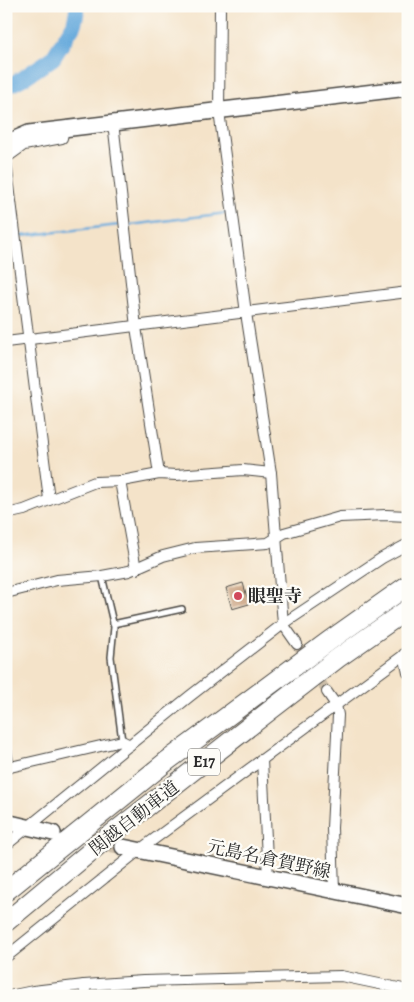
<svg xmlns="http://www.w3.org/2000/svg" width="414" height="1002" font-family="Alegreya,'Noto Serif JP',serif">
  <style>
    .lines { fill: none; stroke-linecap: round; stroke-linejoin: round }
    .stream { stroke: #68aadc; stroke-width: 2.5 }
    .river { stroke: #68aadc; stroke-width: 16 }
    .building { fill: #c79e7b }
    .street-tunnel { stroke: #ccbea9; stroke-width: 10; stroke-dasharray: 10 5; stroke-linecap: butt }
    .secondary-tunnel { stroke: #ccbea9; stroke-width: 15; stroke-dasharray: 15 8; stroke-linecap: butt }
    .lane-casing { stroke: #494743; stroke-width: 8 }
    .street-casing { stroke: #494743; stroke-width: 12 }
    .secondary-casing { stroke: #494743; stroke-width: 18 }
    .highway-casing { stroke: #494743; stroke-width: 21 }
    .lane { stroke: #fff; stroke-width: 5 }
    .street { stroke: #fff; stroke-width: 10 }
    .secondary { stroke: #fff; stroke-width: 15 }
    .highway { stroke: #fff; stroke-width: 19 }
    .poi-dot { fill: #d1495b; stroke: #fdfcf7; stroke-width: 2 }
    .labels { text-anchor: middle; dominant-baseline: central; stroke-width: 4.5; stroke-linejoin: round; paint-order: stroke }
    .shield { fill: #fdfcf7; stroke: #6a6a68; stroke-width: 1 }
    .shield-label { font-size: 16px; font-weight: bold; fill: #2b2b2b }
    .poi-label { font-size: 18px; font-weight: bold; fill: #2b2b2b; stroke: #fdfcf7; text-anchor: start }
    .street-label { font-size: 18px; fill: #2b2b2b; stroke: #fdfcf7 }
  </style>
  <rect width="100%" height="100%" fill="#fdfcf7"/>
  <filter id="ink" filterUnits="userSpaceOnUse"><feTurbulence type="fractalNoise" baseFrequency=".02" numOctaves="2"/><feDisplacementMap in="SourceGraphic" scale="10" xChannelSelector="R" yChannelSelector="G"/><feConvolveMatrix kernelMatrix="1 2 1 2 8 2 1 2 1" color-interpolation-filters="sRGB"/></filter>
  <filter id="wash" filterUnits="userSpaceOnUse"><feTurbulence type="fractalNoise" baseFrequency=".0096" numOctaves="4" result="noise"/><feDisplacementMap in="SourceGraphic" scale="20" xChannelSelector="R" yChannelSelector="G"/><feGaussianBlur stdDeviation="1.12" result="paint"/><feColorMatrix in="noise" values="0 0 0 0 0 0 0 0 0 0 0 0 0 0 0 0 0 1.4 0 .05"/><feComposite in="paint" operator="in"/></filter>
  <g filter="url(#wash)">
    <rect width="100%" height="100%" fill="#f4e3c9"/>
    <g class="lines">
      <!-- stream -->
      <g class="stream">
        <path d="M130,225L227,213"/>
        <path d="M6,230L11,233"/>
        <path d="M21,236L119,225"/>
      </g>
      <!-- river -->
      <path class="river" d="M6,87L23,78L53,58L74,24L78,6"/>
    </g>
    <g id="blocks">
      <!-- building -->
      <path class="building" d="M243,583L249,604L232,609L226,588Z"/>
    </g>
  </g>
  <g filter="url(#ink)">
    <use href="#blocks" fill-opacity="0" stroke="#494743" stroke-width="1"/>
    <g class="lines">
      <!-- street-tunnel -->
      <path class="street-tunnel" d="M297,644L327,692"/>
      <!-- secondary-tunnel -->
      <path class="secondary-tunnel" d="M65,835L123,847"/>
      <defs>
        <g id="lane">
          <path d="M102,576L114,627L111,657L122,741"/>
          <path d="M113,624L182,609"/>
        </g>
        <g id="street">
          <path d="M220,6L219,111L246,313L271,473L283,624L297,644"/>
          <path d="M113,122L136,327L159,474"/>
          <path d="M6,158L24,145L62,138L64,129"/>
          <path d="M6,162L49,499"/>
          <path d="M6,342L408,292"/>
          <path d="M120,481L136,569"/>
          <path d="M6,514L24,510L95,482L122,481L159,474L176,475L243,470L271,473"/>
          <path d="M6,593L57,580L102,576L129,571L163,556L195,548L268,543L284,533L340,517L386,515L408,516"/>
          <path d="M404,654L408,673"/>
          <path d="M327,692L336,705L338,715L332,828L334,891"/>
          <path d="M6,750L9,768"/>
          <path d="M262,760L268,878"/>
          <path d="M6,768L122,741L130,745"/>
          <path d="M6,845L190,696L283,624L382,558L408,544"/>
          <path d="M6,957L138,851L408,652"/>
          <path d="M84,985L86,996"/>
          <path d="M9,996L33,991L84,985L143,981L341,976L408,990"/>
        </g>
        <g id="secondary">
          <path d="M6,143L29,133L408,88"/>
          <path d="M6,822L53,833"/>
          <path d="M123,847L408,906"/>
        </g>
        <g id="highway">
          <path d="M6,891L167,761L329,641L408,585"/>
          <path d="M6,922L108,837L264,715L338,658L408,609"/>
        </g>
      </defs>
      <!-- lane casing -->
      <use href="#lane" class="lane-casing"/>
      <!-- street casing -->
      <use href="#street" class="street-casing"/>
      <!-- secondary casing -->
      <use href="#secondary" class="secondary-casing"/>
      <!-- highway casing -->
      <use href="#highway" class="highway-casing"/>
      <!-- lane -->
      <use href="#lane" class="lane"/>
      <!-- street -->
      <use href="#street" class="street"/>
      <!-- secondary -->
      <use href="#secondary" class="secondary"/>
      <!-- highway -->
      <use href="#highway" class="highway"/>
    </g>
  </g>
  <!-- markers -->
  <circle class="poi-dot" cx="238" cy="596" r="5"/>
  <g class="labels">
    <!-- shield labels -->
    <rect class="shield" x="188" y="748.5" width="32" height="27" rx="4"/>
    <g class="shield-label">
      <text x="204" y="762">E17</text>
    </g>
    <!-- poi labels -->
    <g class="poi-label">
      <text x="248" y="596">眼聖寺</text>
    </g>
    <!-- street labels -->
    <g class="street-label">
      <text transform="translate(134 818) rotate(-38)">関越自動車道</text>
      <text transform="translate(269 859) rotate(12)">元島名倉賀野線</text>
    </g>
  </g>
  <!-- margin -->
  <rect width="414" height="1002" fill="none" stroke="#fdfcf7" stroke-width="25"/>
</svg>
